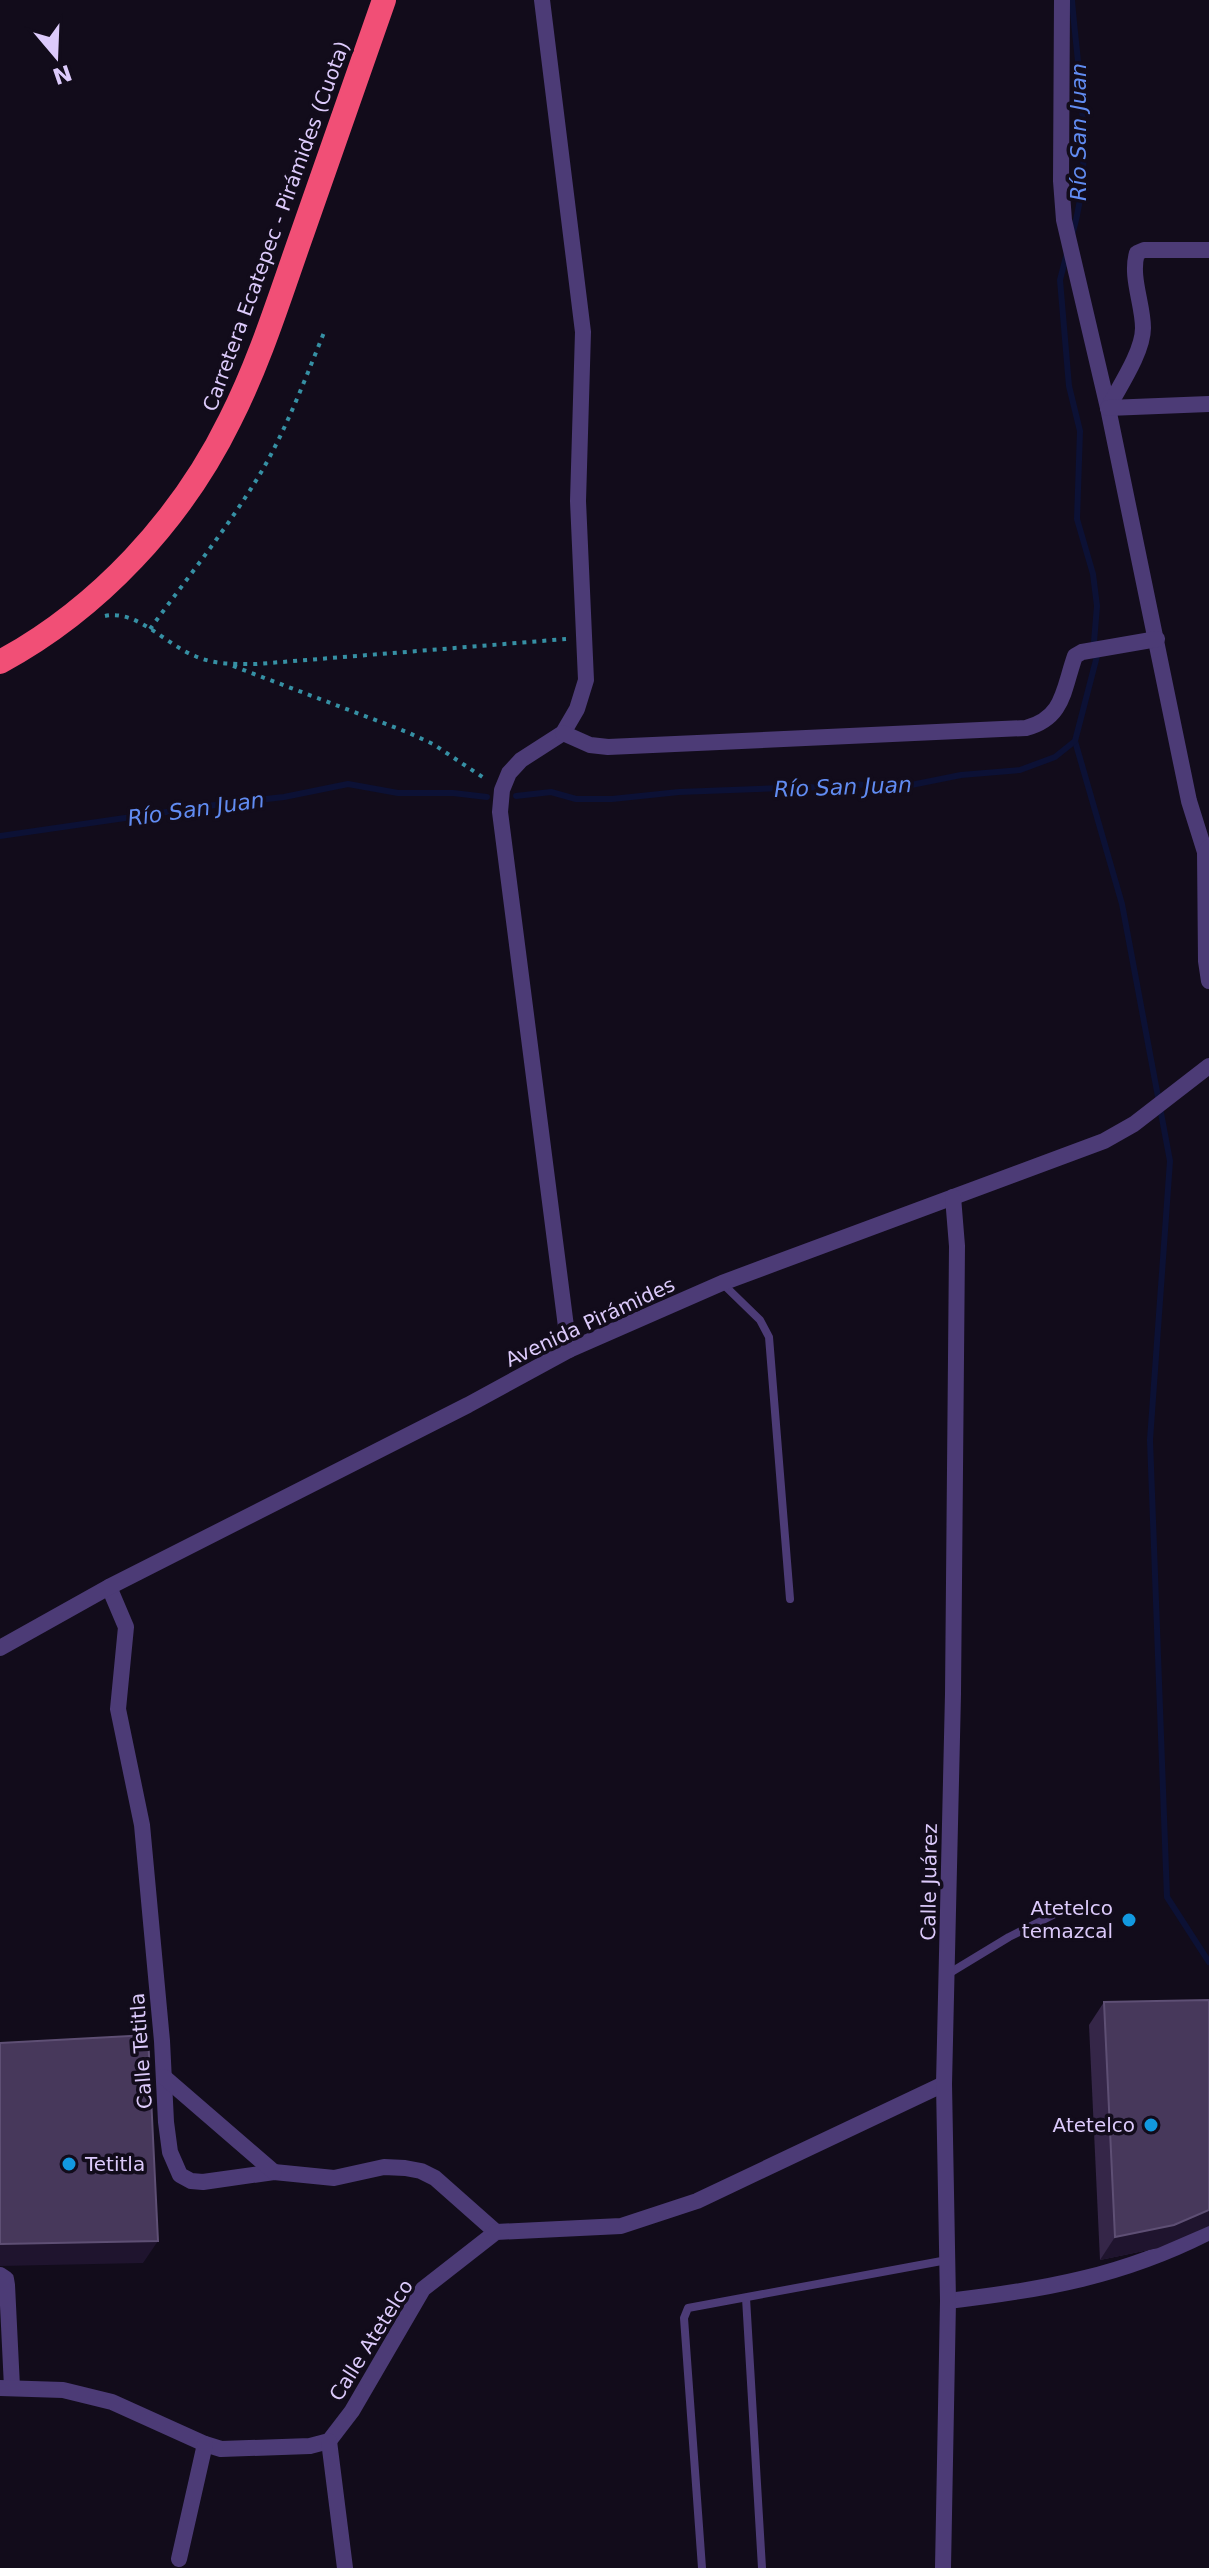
<svg xmlns="http://www.w3.org/2000/svg" width="1209" height="2568" font-family="'DejaVu Sans',sans-serif">
  <style>
    .lines { fill: none; stroke-linecap: round; stroke-linejoin: round }
    .stream { stroke: #0c1135; stroke-width: 6 }
    .path { stroke: #3690a4; stroke-width: 4; stroke-dasharray: 4 6; stroke-linecap: butt }
    .lane { stroke: #4c3b76; stroke-width: 8 }
    .street { stroke: #4c3b76; stroke-width: 16 }
    .highway { stroke: #f14f76; stroke-width: 24 }
    .wall { fill: #352648 }
    .shaded-wall { fill: #1f142e }
    .building { fill: #47385b; stroke: #5e4f74; stroke-width: 2 }
    .poi-dot { fill: #1299e0; stroke: #120c1b; stroke-width: 3 }
    .labels { text-anchor: middle; dominant-baseline: central; stroke-width: 7; stroke-linejoin: round; paint-order: stroke }
    .street-label { font-size: 20px; fill: #dccafb; stroke: #120c1b }
    .poi-label { font-size: 20px; fill: #dccafb; stroke: #120c1b; text-anchor: end }
    .water-label { font-size: 22px; font-style: italic; fill: #618cf2; stroke: #120c1b }
  </style>
  <rect width="100%" height="100%" fill="#120c1b"/>
  <g class="lines">
    <!-- stream -->
    <g class="stream">
      <path d="M1072,0C1078,77 1095,159 1072,235"/>
      <path d="M1067,253L1060,280L1069,386L1080,431L1077,519L1093,574L1097,606L1094,642"/>
      <path d="M1075,741L1122,904L1170,1161L1150,1440L1167,1897L1209,1962"/>
      <path d="M516,796L551,792L576,799H612L679,792L810,787L827,789L856,784L891,789L961,775L1020,770L1055,757L1075,741L1097,656"/>
      <path d="M0,836L222,804L284,797L348,784L398,793H453L487,797"/>
    </g>
    <!-- path -->
    <g class="path">
      <path d="M105,616C137,609 166,645 195,656C215,665 236,664 257,664L566,639"/>
      <path d="M150,629C188,577 230,525 263,469C288,425 306,377 325,330"/>
      <path d="M233,666L407,732L433,744L487,780"/>
    </g>
    <!-- lane -->
    <g class="lane">
      <path d="M723,1284L760,1320L769,1337L790,1599"/>
      <path d="M948,1974L1009,1937L1057,1913"/>
      <path d="M746,2298L762,2568"/>
      <path d="M702,2568L684,2318L688,2308L947,2260"/>
    </g>
    <!-- street -->
    <g class="street">
      <path d="M542,0L583,332L578,501L586,680L577,709L563,733L521,760L509,773L502,790L500,812L569,1350"/>
      <path d="M1062,0L1061,181L1064,220L1108,408L1189,801L1205,852"/>
      <path d="M1108,408C1119,387 1143,352 1143,328C1143,304 1130,277 1137,253L1144,250H1209"/>
      <path d="M1108,408L1209,404"/>
      <path d="M563,733L590,745L608,747L1026,728C1064,718 1063,690 1075,656L1082,652L1157,639"/>
      <path d="M1209,847L1205,852L1206,961L1209,981"/>
      <path d="M109,1587L126,1627L118,1709L142,1825L162,2041L166,2122L170,2152L180,2175L191,2181L203,2182L274,2172L334,2178L384,2167L405,2168L421,2171L435,2178L496,2232"/>
      <path d="M0,1648L109,1587L468,1405L569,1350L722,1283L1104,1141L1134,1124L1209,1066"/>
      <path d="M164,2077L274,2172"/>
      <path d="M0,2275L6,2279L7,2285L12,2387"/>
      <path d="M948,2301C1043,2290 1123,2276 1209,2232"/>
      <path d="M0,2388L63,2390L112,2402L205,2444L221,2449L310,2446L329,2441L352,2411L423,2289L496,2232L621,2226L697,2201L944,2084"/>
      <path d="M329,2441L345,2568"/>
      <path d="M179,2559L205,2444"/>
      <path d="M943,2568L948,2301L944,2084L953,1694L957,1246L953,1197"/>
    </g>
    <!-- highway -->
    <path class="highway" d="M0,662C98,609 181,520 230,420C260,361 280,296 302,234C330,156 357,78 384,0"/>
  </g>
  <!-- wall -->
  <path class="wall" d="M1104,2002L1158,2248L1100,2260L1089,2025Z"/>
  <!-- shaded-wall -->
  <g class="shaded-wall">
    <path d="M1209,2210V2226L1158,2248L1100,2260L1115,2237Z"/>
    <path d="M158,2241L143,2263L0,2266V2244Z"/>
  </g>
  <!-- building -->
  <g class="building">
    <path d="M1209,2000V2210L1174,2225L1115,2237L1104,2002Z"/>
    <path d="M148,2035L158,2241L0,2244V2043Z"/>
  </g>
  <!-- markers -->
  <g class="poi-dot">
    <circle cx="1129" cy="1920" r="8"/>
    <circle cx="1151" cy="2125" r="8"/>
    <circle cx="69" cy="2164" r="8"/>
  </g>
  <g class="labels">
    <!-- street labels -->
    <g class="street-label">
      <text transform="translate(276 226) rotate(-70)">Carretera Ecatepec - Pirámides (Cuota)</text>
      <text transform="translate(590 1322) rotate(-25)">Avenida Pirámides</text>
      <text transform="translate(929 1882) rotate(-89)">Calle Juárez</text>
      <text transform="translate(141 2051) rotate(-94)">Calle Tetitla</text>
      <text transform="translate(371 2340) rotate(-58)">Calle Atetelco</text>
    </g>
    <!-- poi labels -->
    <g class="poi-label">
      <text x="1113" y="1908">Atetelco<tspan x="1113" dy="23">temazcal</tspan></text>
      <text x="1135" y="2125">Atetelco</text>
      <text x="85" y="2164" text-anchor="start">Tetitla</text>
    </g>
    <!-- water labels -->
    <g class="water-label">
      <text transform="translate(1078 132) rotate(-90)">Río San Juan</text>
      <text transform="translate(843 787) rotate(-2)">Río San Juan</text>
      <text transform="translate(196 809) rotate(-8)">Río San Juan</text>
    </g>
  </g>
  <!-- north arrow -->
  <g transform="translate(56 56) rotate(161)" stroke="#120c1b" stroke-width="6" paint-order="stroke">
  <path d="M0-6L14 30L0 20L-14 30Z" fill="#dccafb"/>
  <text y="-12" font-size="22" font-weight="bold" text-anchor="middle" fill="#dccafb">N</text>
  </g>
</svg>
